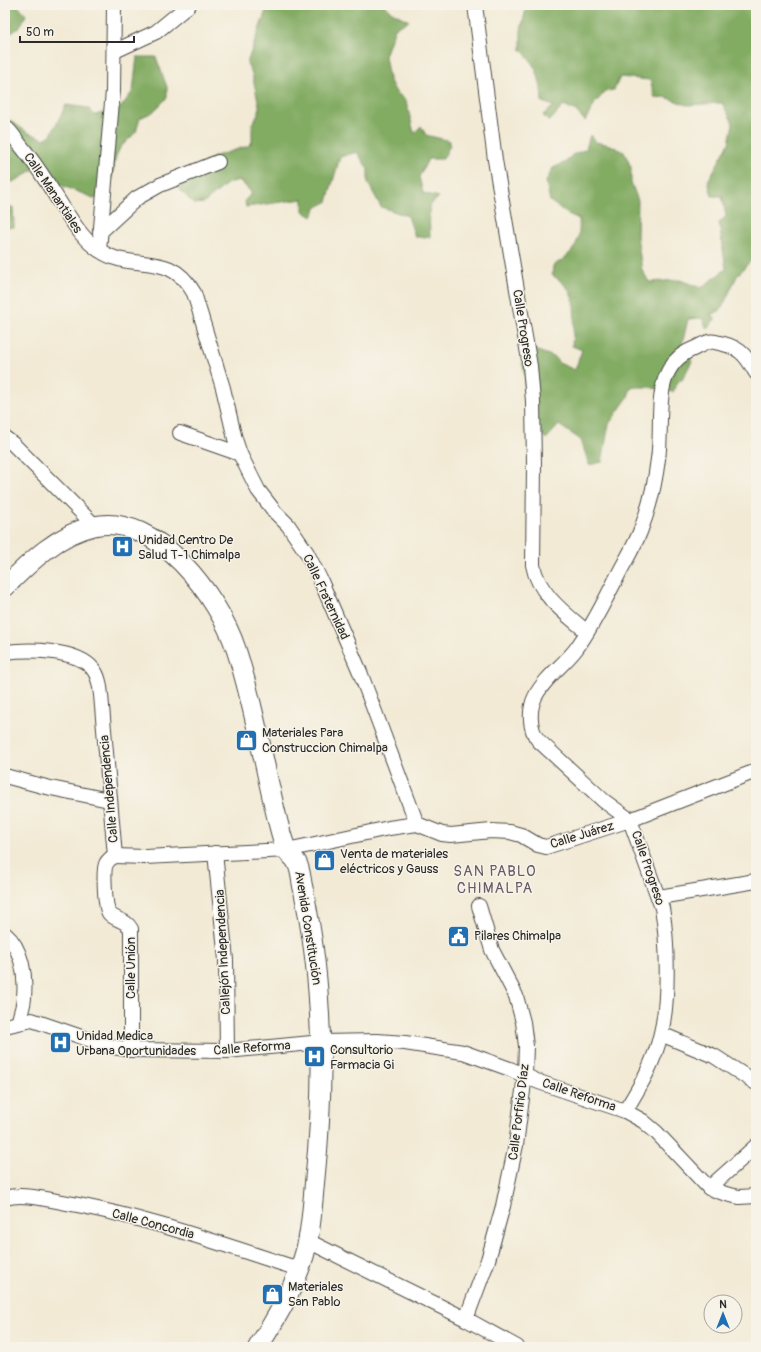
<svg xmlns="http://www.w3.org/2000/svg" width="761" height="1352" font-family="Pangolin,sans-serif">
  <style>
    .forest { fill: #83ac64; stroke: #576c48 }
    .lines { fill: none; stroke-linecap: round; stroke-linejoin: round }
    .street-casing { stroke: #494844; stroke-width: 16 }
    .secondary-casing { stroke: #494844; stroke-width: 21 }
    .street { stroke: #fff; stroke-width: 14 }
    .secondary { stroke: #fff; stroke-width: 19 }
    .labels { text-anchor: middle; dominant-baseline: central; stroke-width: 3; stroke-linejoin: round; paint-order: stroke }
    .street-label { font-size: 13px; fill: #2b2b2b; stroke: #f7f3e8 }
    .poi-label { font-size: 13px; fill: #2b2b2b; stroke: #f7f3e8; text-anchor: start }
    .quarter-label { font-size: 15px; letter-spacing: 1px; fill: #665b67; stroke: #f7f3e8 }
  </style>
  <rect width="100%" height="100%" fill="#f7f3e8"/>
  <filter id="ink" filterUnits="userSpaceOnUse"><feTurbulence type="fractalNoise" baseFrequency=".025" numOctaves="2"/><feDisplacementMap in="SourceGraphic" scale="8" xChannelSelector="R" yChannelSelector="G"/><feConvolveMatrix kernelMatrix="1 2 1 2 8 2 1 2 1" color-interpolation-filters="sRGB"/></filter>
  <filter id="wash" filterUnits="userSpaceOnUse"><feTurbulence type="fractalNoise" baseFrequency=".012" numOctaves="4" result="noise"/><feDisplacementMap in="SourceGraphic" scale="16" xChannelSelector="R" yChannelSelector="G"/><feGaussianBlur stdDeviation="0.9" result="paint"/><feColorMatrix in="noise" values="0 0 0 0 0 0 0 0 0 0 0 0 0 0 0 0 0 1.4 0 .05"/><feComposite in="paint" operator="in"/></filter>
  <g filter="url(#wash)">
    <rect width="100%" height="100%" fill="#f2ead5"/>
    <!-- forest -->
    <g class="forest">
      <path d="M5,5H17L26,15L20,27L5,37Z"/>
      <path d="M268,5H385L392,12L409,21L395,28L385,56L389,79L395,91L406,101L414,133L421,126L426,135L450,141V145L443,159H428L419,177L423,193L439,197L429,206L430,237H415L408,216L381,207L368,183V169L357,152L340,157L327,202L317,207L312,217L303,211V199L246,207L245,200L252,193L239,180L228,183L204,203L194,204L171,181L216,156L248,146L252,142V125L259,112V105L252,74L247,63Z"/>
      <path d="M527,5H756V252L753,258L737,276L721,310L710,315L716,318L707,329L702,318L688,319L682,345L692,361L682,380H679L673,392L648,387H631L628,397L609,424L602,462L589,465L581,440L559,425L546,439L542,435L539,438L522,362L535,350L554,357L559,363L575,370L582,350L572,346C574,315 582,293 552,275L553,266C573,253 581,245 579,219L566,213L550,201L546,182L553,168L566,162L572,155L586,149L590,135L596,142L610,145L624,152L631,167V182L638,201L637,236L642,270L649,282L680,280L701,288L726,269L719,223L726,216L722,196H712L708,181L729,143L733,123L722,103L687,105L665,97L655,98L650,80L620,77L614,90L606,91L595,103L585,121L576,111L564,105L549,122L543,115L554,106L542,102C541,80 537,65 521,50V30Z"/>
      <path d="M137,57H156L167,87V98L153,112L140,118L136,132L120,148L116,156L112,177L96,199L58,184L51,170L44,163L17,180L7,184V207H13L14,227L5,228V117L27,132L44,139L51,135L66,105L88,108L95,115L121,107L133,91Z"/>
    </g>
  </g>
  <g filter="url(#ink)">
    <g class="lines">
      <defs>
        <g id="street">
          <path d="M475,5L495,160L530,366L533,401L534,465L533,565C538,594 566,614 587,632"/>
          <path d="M115,51L156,32L189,5"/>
          <path d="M5,127C12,132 15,139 21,146C36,164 49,185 62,206C73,222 82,239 99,250C133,274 169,248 194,293L223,388L235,439L240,454L258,490L275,512L288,525L307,553L320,579L360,672L417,824"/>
          <path d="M100,232L137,198L160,185L218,162"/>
          <path d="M99,250L113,91L114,5"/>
          <path d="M180,433L240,454"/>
          <path d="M5,438L13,444L95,526"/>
          <path d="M5,652C29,649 77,649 93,669C99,676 100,686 101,695L115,856"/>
          <path d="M5,776L46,787L109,800"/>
          <path d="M215,853L226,960L227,1051"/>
          <path d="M115,856L145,857L287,850L389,828L417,824L442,834L451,835L491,831L510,832L521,835L538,845L546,847L630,820L756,771"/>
          <path d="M115,856C110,858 108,860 106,864C103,870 105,909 109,913C115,921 126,919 131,929V1050"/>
          <path d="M659,897L756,881"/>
          <path d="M5,934C22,948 26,976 24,997C24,1005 20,1014 19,1021"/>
          <path d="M5,1026L32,1020L108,1046L131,1050L227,1051L322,1042L377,1041L405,1043L463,1052L510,1069L539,1082L625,1111L643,1121L656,1132L709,1188L726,1194L739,1197L756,1196"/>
          <path d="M661,1034L714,1056L756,1083"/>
          <path d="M625,1111C640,1087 655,1061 661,1033C669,1000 668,942 662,908L630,820L604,801L538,740C529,729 529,709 535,697C544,678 564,665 576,649C593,626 605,600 618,575C625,561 634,547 640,532C649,509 655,484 658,459C664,421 649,367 693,349C700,346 708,340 715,342C738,346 745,353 756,373"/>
          <path d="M709,1188L756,1146"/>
          <path d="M5,1198C22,1193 45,1199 62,1202C143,1216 221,1244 299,1269"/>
          <path d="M308,1241L466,1319L517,1347"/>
          <path d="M466,1319L488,1260L503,1206L516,1145L525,1075L526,1046L523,1022L516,996L492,950L479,906"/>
        </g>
        <path id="secondary" d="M5,587C30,562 58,534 94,526C157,512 219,598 236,649C255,707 264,768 279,826C281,834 284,844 287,851C290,855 295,858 297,863C301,870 301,881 303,888C311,927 317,967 319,1007C323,1064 321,1120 315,1178C313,1198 312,1219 308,1240C301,1277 278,1316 258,1347"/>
      </defs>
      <!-- street casing -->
      <use href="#street" class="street-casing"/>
      <!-- secondary casing -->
      <use href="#secondary" class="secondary-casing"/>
      <!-- street -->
      <use href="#street" class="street"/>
      <!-- secondary -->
      <use href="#secondary" class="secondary"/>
    </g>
  </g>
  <!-- icons -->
  <defs>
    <symbol id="hospital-square" viewBox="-11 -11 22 22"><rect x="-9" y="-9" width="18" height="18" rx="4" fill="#1f6fb2" stroke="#f7f3e8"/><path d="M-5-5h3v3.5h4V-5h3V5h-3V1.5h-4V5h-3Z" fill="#fff"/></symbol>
    <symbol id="shop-square" viewBox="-11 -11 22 22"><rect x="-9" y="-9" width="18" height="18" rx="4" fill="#1f6fb2" stroke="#f7f3e8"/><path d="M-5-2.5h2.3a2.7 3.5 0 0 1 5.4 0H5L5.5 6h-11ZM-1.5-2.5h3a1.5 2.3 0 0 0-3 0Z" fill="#fff"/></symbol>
    <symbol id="civic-square" viewBox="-11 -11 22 22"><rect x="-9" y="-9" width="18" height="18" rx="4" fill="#1f6fb2" stroke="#f7f3e8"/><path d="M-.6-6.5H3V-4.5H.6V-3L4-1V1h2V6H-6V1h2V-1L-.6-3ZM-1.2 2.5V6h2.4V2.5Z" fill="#fff"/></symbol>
  </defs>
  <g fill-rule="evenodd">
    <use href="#hospital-square" x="110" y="534" width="25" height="25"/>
    <use href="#shop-square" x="234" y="728" width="25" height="25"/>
    <use href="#shop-square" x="312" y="848" width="25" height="25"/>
    <use href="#civic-square" x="446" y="924" width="25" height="25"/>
    <use href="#hospital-square" x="48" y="1030" width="25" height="25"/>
    <use href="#hospital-square" x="302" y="1044" width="25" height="25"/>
    <use href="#shop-square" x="260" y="1282" width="25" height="25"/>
  </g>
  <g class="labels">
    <!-- street labels -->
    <g class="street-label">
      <text transform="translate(53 193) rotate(56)">Calle Manantiales</text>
      <text transform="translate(523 328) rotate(81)">Calle Progreso</text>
      <text transform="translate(326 597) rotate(65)">Calle Fraternidad</text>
      <text transform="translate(109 789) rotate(-95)">Calle Independencia</text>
      <text transform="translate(582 835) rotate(-17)">Calle Juárez</text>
      <text transform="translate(648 868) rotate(71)">Calle Progreso</text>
      <text transform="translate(308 928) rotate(81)">Avenida Constitución</text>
      <text transform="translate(223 952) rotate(-93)">Callejón Independencia</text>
      <text transform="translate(131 968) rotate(-90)">Calle Unión</text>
      <text transform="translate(252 1048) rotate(-4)">Calle Reforma</text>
      <text transform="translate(579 1095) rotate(19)">Calle Reforma</text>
      <text transform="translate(519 1112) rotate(-83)">Calle Porfirio Díaz</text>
      <text transform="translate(153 1224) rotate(15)">Calle Concordia</text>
    </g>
    <!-- poi labels -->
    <g class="poi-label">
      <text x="138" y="540">Unidad Centro De<tspan x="138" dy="15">Salud T-1 Chimalpa</tspan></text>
      <text x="262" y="733">Materiales Para<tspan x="262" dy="15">Construccion Chimalpa</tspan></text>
      <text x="340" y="854">Venta de materiales<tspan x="340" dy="15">eléctricos y Gauss</tspan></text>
      <text x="474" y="936">Pilares Chimalpa</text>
      <text x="76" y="1036">Unidad Medica<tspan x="76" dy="15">Urbana Oportunidades</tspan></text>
      <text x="330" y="1050">Consultorio<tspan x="330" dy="15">Farmacia Gi</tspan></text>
      <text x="288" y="1287">Materiales<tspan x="288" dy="15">San Pablo</tspan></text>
    </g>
    <!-- quarter labels -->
    <g class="quarter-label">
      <text x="495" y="871">SAN PABLO<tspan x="495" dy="17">CHIMALPA</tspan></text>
    </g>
  </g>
  <!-- margin -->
  <rect width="761" height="1352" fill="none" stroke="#f7f3e8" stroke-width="20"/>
  <!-- north arrow -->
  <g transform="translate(723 1314)"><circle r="19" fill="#f7f3e8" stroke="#a5a39c"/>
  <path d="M0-3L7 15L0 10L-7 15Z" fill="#1f6fb2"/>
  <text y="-6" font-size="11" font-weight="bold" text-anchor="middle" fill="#2b2b2b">N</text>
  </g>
  <!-- scale -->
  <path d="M20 36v6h114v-6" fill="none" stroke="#2b2b2b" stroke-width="2"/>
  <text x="26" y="36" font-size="12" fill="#2b2b2b" stroke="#f7f3e8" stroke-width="3" paint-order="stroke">50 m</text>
</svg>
